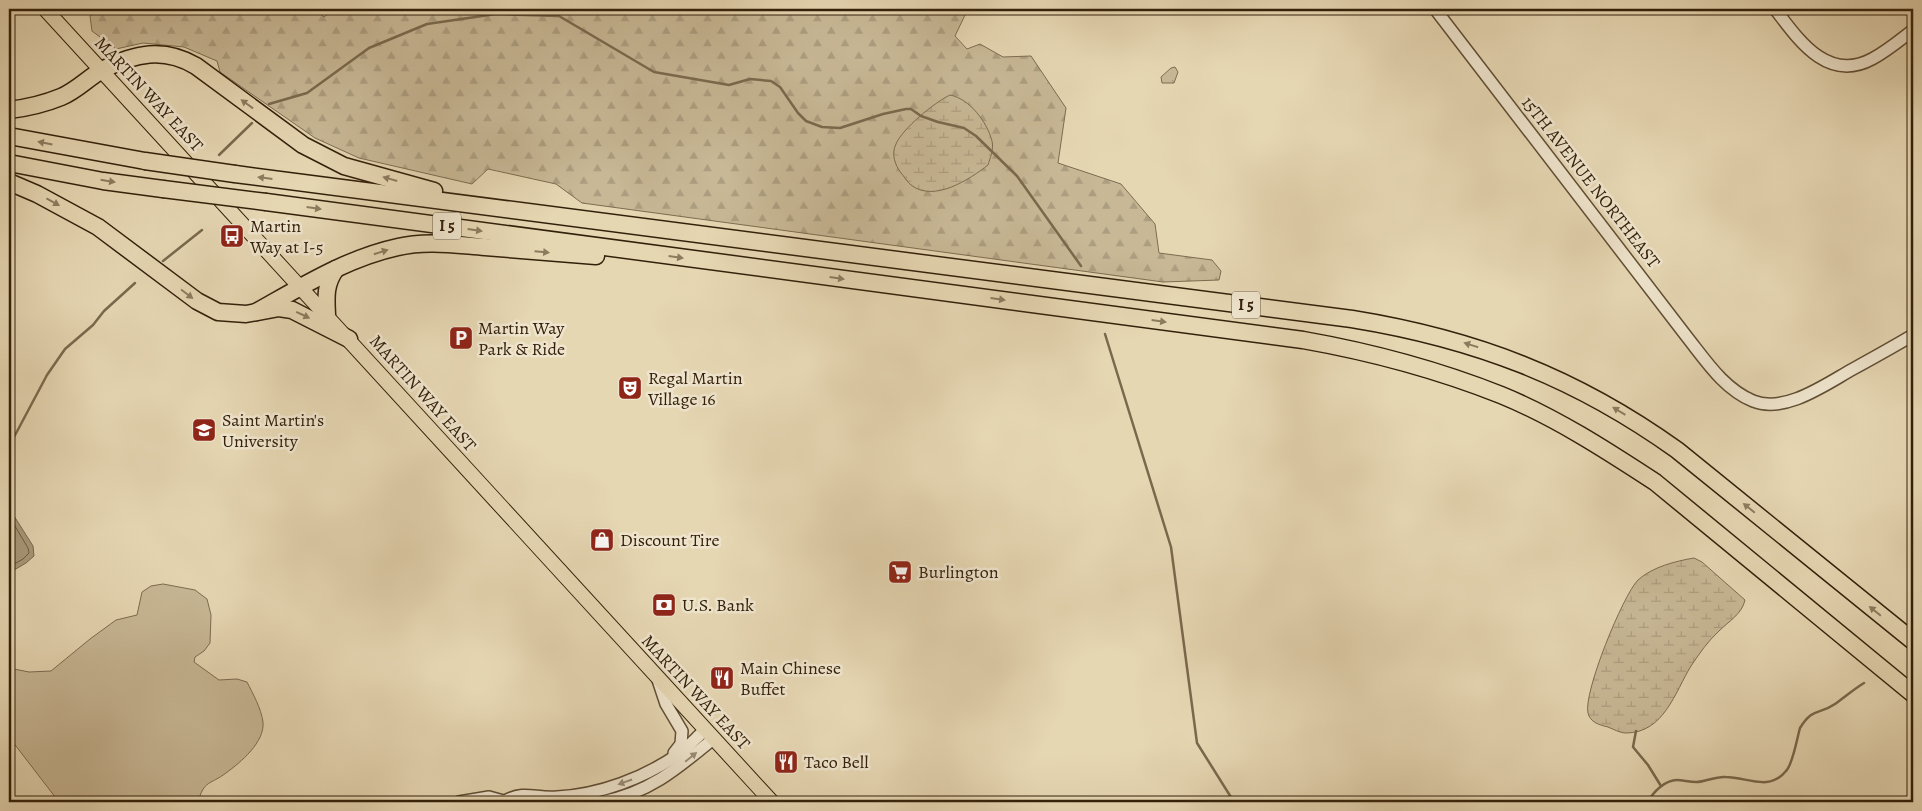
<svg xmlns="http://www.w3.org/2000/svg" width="1922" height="811" font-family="Alegreya,serif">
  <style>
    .grass { fill: #c8b896; stroke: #7e6c50 }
    .forest { fill: url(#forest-firs); stroke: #7e6c50 }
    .wetland { fill: url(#wetland-marsh); stroke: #7e6c50 }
    .park { fill: url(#park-tufts); stroke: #7e6c50 }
    .water { fill: #a9997a; stroke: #7a694d }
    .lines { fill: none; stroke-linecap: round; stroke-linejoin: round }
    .shore { stroke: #6e5c42; stroke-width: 1 }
    .stream { stroke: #7a694d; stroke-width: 2.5 }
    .minor-casing { stroke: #604e34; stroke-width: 14 }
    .major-casing { stroke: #33200a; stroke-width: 16 }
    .highway-casing { stroke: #33200a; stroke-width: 19 }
    .minor { stroke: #efe5ce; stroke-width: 11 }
    .major { stroke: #e6d7b3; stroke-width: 14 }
    .highway { stroke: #e6d7b3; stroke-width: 16 }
    .highway-bridge-casing { stroke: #33200a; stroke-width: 19; stroke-linecap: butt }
    .highway-bridge { stroke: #e6d7b3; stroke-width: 16 }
    .oneway { fill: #8c7c5e }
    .oneway2 { fill: #9a8c76 }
    .labels { text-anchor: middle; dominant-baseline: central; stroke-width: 5; stroke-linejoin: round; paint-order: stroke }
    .shield { fill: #efe5ce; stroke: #6b5b45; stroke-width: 1 }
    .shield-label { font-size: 16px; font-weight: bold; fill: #33200a }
    .street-label { font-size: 18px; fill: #33200a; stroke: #efe5ce }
    .poi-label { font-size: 18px; fill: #33200a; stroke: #efe5ce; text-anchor: start }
  </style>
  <defs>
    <pattern id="forest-firs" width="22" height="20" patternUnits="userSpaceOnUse" patternTransform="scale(1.25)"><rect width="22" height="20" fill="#c8b896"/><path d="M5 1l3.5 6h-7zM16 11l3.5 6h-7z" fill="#ac9e80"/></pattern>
    <pattern id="wetland-marsh" width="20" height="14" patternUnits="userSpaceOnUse" patternTransform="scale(1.25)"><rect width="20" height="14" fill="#c8b896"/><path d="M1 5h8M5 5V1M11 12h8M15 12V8" fill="none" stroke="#ac9e80"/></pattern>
    <pattern id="park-tufts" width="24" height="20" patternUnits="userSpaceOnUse" patternTransform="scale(1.25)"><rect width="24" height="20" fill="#c8b896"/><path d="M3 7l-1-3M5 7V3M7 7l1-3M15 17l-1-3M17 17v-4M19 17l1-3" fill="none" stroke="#ac9e80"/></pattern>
  </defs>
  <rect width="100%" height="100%" fill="#e6d7b3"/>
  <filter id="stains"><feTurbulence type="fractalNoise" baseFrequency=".004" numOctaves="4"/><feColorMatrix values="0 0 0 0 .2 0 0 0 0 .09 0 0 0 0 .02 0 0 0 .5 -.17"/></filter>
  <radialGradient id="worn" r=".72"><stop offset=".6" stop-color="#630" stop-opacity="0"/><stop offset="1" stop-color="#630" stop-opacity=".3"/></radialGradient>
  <!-- grass -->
  <path class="grass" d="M163,584L195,590L207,599L211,615L210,643L204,651L195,657L194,662L219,680L237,679L247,682C253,694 261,708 263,722C265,742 241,762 226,773C210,785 204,780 198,802H59L9,737V668L29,672L51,671L90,639L116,620L137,615L142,592L151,586Z"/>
  <!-- forest -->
  <path class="forest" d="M98,9H317L324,17L335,9H895L900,11L903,9H959L965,15L955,36L967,49L980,44L1003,57L1031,56L1066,108L1058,163L1121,184L1155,224L1159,253L1212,260L1221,271L1219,280L1163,282L582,203L556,184L488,169L472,184L359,158L315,138L220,72L217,61L184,47L143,43L116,49L92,31L90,16Z"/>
  <!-- wetland -->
  <g class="wetland">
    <path d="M950,95C970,99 987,122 992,141C994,149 990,158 988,165C970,179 934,203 911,185C907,182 904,176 901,173C895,165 891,154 896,144C902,129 935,102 950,95Z"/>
    <path d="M1694,558L1702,562L1745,600C1742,614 1729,621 1719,631C1708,641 1699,654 1691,666C1675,692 1664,733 1626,733C1620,733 1613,729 1608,727C1599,725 1590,722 1588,713C1583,693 1623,595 1638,580C1652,567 1676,561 1694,558Z"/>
  </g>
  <!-- park -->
  <path class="park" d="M1175,67L1178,72L1174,83H1162L1161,77L1171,68Z"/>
  <!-- water -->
  <path class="water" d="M9,508L33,546L34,556L26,563L9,573Z"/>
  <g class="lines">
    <!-- shore -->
    <path class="shore" d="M9,516L28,548L29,553L23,559L9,567"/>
    <!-- stream -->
    <g class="stream">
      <path d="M269,104L307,93L369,48L427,24L496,14L559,16L654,72L729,85L750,79L771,81L780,87L798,113L806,121L822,127L840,128L883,114L906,109H911L921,116L938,122L964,128L976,136L1017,176L1081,266"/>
      <path d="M219,155L252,123"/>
      <path d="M163,261L202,230"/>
      <path d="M1105,334L1171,547L1197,743L1234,802"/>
      <path d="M9,476L13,470V439L47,375L65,349L93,325L104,311L135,283"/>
      <path d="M1636,731L1633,747L1648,765L1661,786"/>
      <path d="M1648,802C1653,792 1665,780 1677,780C1683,780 1689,782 1696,782C1706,782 1715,776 1726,777C1747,777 1769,792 1786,771C1793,764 1797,738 1800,728C1813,707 1819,715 1835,704C1845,697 1854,689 1864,683"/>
    </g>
    <defs>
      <g id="minor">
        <path d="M1435,9L1687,337C1706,361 1724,389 1753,401C1785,414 1826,384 1853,369C1873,358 1893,347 1913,335"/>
        <path d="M1775,9C1798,39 1827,83 1872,59C1887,51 1900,40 1913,30"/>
        <path d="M658,680L666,704L682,731L681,744L674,753"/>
        <path d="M505,801C525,790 536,799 557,797C599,795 645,778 680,753C689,746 697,737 705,730"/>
        <path d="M459,802L489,797L507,802"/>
        <path d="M602,802C649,793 678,768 713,739"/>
      </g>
      <path id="major" d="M45,9L772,802"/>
      <g id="highway">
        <path d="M9,110C26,108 44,104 61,97C76,91 88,78 102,70C135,53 164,47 196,66L303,145L344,166L434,191"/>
        <path d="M9,136L145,161"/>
        <path d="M9,163L103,181L163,189"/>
        <path d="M235,174L1352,319C1475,339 1575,377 1677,450L1913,641"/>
        <path d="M9,182L37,194L98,227L197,301L218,312L246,314L279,308L292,310L349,339"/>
        <path d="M266,202L1303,340C1371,352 1438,370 1501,395C1555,417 1606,450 1655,482L1913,694"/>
        <path d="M256,312C301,287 347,258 398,247C426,240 457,245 485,247C522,250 559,253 596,256"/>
        <path d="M327,315C326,297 325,284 336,269"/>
      </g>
    </defs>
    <!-- minor casing -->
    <use href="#minor" class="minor-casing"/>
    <!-- major casing -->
    <use href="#major" class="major-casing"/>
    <!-- highway casing -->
    <use href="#highway" class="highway-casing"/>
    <!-- minor -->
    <use href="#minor" class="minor"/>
    <!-- major -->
    <use href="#major" class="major"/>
    <!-- highway -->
    <use href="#highway" class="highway"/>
    <defs>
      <g id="highway-bridge">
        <path d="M145,161L235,174"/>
        <path d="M163,189L266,202"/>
      </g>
    </defs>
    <!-- highway-bridge casing -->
    <use href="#highway-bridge" class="highway-bridge-casing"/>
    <!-- highway-bridge -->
    <use href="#highway-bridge" class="highway-bridge"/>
  </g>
  <!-- one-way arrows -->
  <defs><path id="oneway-solid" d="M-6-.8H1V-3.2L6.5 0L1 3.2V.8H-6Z" transform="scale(1.25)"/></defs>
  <g class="oneway">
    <use href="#oneway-solid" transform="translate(247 104) rotate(-144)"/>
    <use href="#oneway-solid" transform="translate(45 143) rotate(-169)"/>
    <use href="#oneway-solid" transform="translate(265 178) rotate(-173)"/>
    <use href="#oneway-solid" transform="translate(390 179) rotate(-164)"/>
    <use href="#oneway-solid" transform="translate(108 181) rotate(9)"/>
    <use href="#oneway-solid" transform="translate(53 202) rotate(29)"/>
    <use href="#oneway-solid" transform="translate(314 208) rotate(8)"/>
    <use href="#oneway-solid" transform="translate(475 230) rotate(8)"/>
    <use href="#oneway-solid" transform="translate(381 252) rotate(-18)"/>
    <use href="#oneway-solid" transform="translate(542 252) rotate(5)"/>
    <use href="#oneway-solid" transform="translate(676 257) rotate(8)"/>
    <use href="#oneway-solid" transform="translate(837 278) rotate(8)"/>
    <use href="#oneway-solid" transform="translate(187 294) rotate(37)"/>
    <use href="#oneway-solid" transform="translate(998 299) rotate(8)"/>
    <use href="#oneway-solid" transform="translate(303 315) rotate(25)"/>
    <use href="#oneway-solid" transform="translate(1159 321) rotate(8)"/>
    <use href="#oneway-solid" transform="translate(1471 345) rotate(-163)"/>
    <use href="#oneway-solid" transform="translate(1619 411) rotate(-149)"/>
    <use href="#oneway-solid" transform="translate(1749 508) rotate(-141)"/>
    <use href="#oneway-solid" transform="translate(1875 611) rotate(-141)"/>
  </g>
  <g class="oneway2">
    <use href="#oneway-solid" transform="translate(691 757) rotate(-39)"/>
    <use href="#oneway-solid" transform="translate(625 782) rotate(161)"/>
  </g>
  <!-- icons -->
  <defs>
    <symbol id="bus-square" viewBox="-11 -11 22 22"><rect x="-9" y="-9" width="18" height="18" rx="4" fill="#8f2418" stroke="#efe5ce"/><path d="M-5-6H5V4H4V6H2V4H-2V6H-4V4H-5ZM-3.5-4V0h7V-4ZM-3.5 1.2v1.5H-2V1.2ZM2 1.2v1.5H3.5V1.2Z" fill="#fff"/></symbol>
    <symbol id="parking-square" viewBox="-11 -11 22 22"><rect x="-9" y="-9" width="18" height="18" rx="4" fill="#8f2418" stroke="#efe5ce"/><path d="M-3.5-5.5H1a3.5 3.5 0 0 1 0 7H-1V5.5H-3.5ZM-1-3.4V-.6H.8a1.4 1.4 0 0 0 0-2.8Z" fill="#fff"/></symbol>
    <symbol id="theatre-square" viewBox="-11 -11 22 22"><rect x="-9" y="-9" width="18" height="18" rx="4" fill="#8f2418" stroke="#efe5ce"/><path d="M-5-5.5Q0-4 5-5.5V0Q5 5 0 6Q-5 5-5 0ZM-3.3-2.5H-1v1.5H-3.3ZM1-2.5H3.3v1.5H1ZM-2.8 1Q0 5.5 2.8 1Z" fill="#fff"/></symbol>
    <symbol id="university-square" viewBox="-11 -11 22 22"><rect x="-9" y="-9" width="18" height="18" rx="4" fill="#8f2418" stroke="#efe5ce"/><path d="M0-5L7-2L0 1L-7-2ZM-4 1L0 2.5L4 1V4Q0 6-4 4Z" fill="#fff"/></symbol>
    <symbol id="shop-square" viewBox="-11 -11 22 22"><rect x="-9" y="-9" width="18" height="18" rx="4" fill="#8f2418" stroke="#efe5ce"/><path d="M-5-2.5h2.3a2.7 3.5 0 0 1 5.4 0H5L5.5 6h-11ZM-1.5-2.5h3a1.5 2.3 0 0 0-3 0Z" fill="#fff"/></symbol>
    <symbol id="supermarket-square" viewBox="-11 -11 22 22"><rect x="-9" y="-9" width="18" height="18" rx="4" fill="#8f2418" stroke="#efe5ce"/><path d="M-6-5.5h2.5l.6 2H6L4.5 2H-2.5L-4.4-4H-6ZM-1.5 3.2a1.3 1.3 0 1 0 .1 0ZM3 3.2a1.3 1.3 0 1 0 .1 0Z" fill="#fff"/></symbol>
    <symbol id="bank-square" viewBox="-11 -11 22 22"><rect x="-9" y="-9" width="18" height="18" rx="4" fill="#8f2418" stroke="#efe5ce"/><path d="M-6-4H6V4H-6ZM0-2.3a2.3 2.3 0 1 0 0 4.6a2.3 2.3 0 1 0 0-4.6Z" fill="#fff"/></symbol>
    <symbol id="restaurant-square" viewBox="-11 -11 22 22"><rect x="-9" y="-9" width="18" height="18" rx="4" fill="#8f2418" stroke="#efe5ce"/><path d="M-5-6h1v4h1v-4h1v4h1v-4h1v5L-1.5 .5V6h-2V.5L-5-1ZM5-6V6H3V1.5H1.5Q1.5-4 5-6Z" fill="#fff"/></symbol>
  </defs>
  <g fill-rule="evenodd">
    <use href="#bus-square" x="218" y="222" width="28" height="28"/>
    <use href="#parking-square" x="447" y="324" width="28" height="28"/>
    <use href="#theatre-square" x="616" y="374" width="28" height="28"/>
    <use href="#university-square" x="190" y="416" width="28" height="28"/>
    <use href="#shop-square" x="588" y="526" width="28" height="28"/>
    <use href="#supermarket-square" x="886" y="558" width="28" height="28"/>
    <use href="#bank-square" x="650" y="591" width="28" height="28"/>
    <use href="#restaurant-square" x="708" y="664" width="28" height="28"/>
    <use href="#restaurant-square" x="772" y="748" width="28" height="28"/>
  </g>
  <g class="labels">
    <!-- shield labels -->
    <g class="shield">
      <rect x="433" y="212.5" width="28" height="27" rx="4"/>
      <rect x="1232" y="291.5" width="28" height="27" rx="4"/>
    </g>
    <g class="shield-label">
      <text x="447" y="226">I 5</text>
      <text x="1246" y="305">I 5</text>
    </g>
    <!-- street labels -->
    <g class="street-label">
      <text transform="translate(149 94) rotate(47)">MARTIN WAY EAST</text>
      <text transform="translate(1591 182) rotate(52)">15TH AVENUE NORTHEAST</text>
      <text transform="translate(423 393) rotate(48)">MARTIN WAY EAST</text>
      <text transform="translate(696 692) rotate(47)">MARTIN WAY EAST</text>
    </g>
    <!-- poi labels -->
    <g class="poi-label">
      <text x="250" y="226">Martin<tspan x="250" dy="21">Way at I-5</tspan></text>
      <text x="478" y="328">Martin Way<tspan x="478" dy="21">Park &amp; Ride</tspan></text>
      <text x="648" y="378">Regal Martin<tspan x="648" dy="21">Village 16</tspan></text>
      <text x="222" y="420">Saint Martin's<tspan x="222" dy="21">University</tspan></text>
      <text x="620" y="540">Discount Tire</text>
      <text x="918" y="572">Burlington</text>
      <text x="682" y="605">U.S. Bank</text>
      <text x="740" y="668">Main Chinese<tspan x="740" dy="21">Buffet</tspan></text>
      <text x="804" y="762">Taco Bell</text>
    </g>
  </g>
  <!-- margin -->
  <rect width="1922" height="811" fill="none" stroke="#e6d7b3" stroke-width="30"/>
  <rect x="10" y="10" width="1902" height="791" fill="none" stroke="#33200a" stroke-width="2.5"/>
  <rect x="15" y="15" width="1892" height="781" fill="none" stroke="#33200a"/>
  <rect width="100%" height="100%" filter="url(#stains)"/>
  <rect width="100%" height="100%" fill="url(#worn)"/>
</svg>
